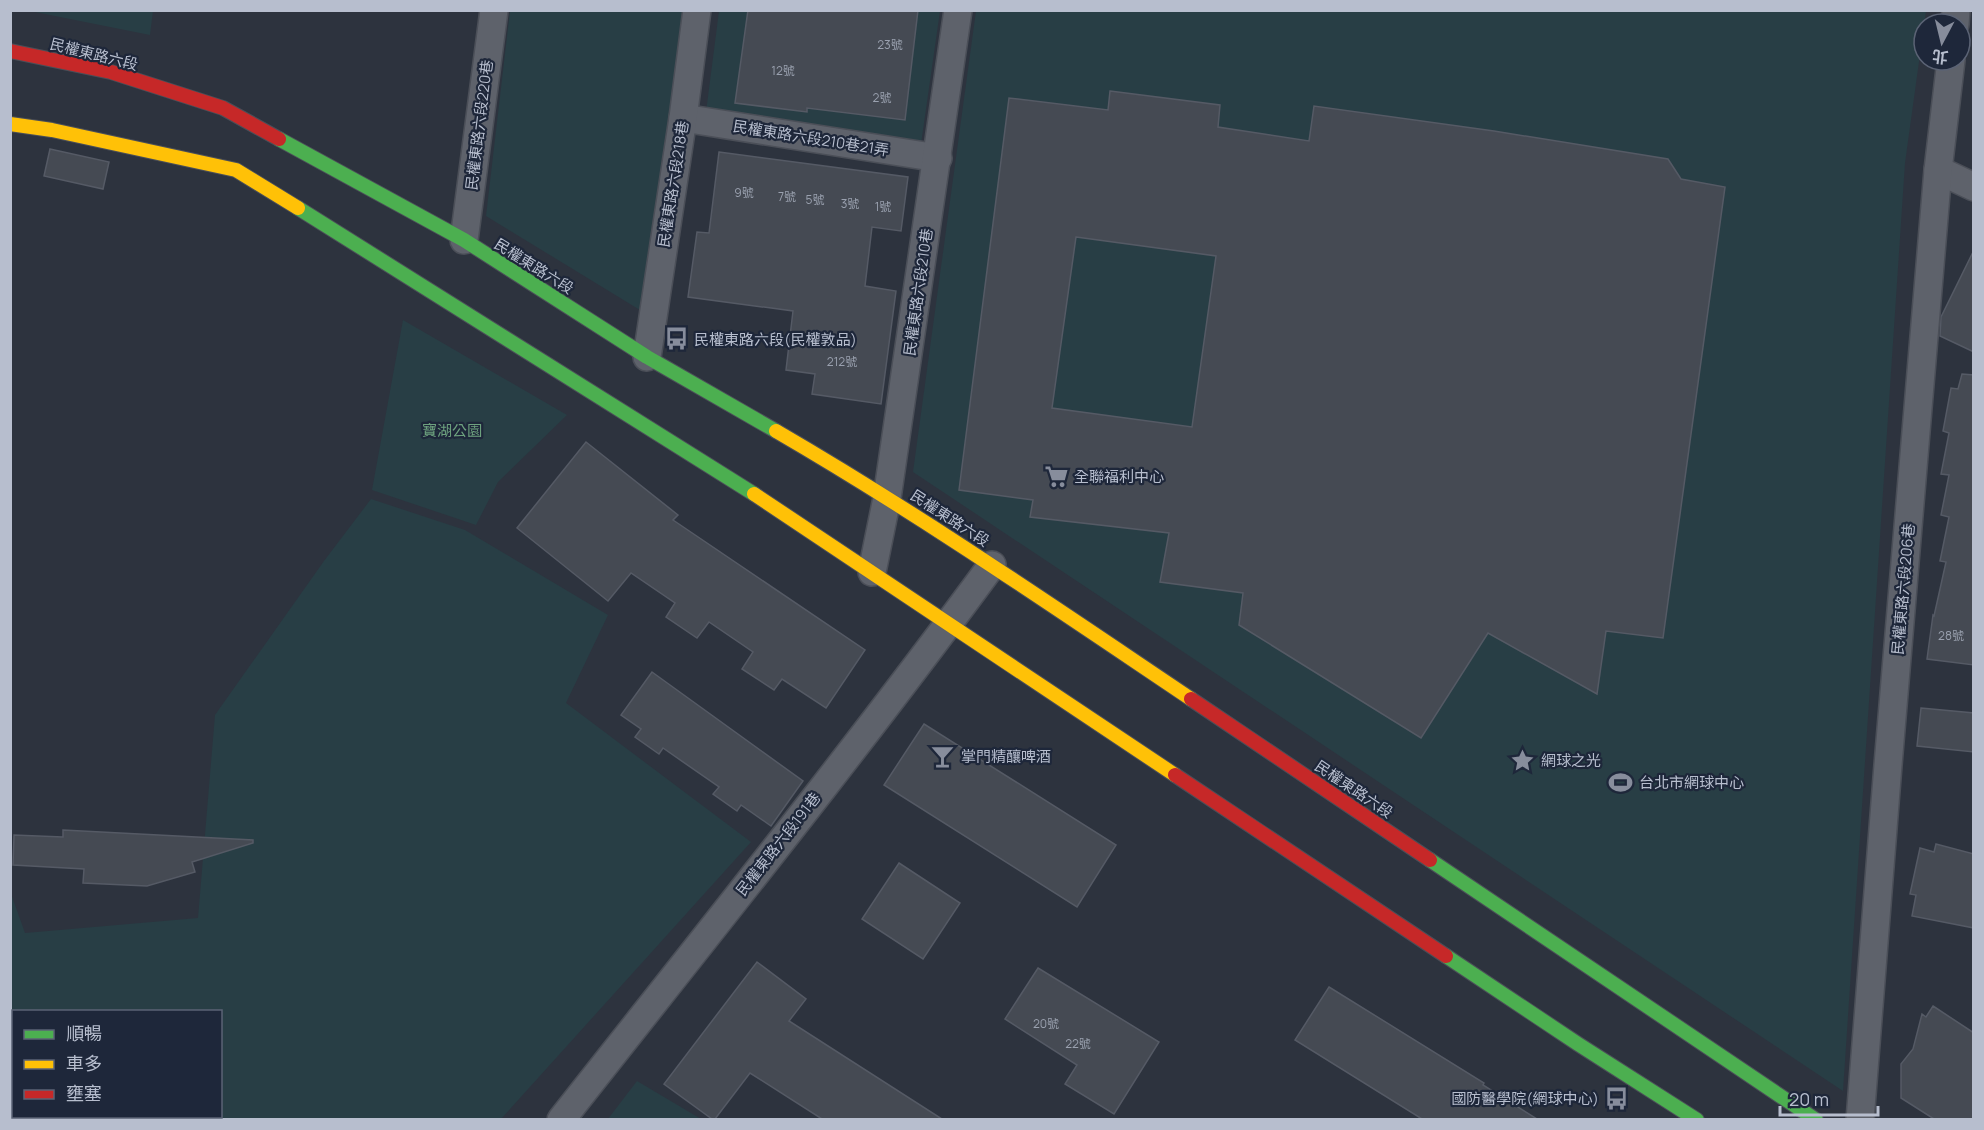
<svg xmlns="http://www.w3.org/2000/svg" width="1984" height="1130" font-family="Manrope,'Noto Sans TC',sans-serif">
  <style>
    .green { fill: #283e45; fill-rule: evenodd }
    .building { fill: #454a53; stroke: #555a65; stroke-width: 1.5; fill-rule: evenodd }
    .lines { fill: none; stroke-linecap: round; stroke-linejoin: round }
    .street-casing { stroke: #4b4f58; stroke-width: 30 }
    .fast-casing { stroke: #4b4f58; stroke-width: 16 }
    .slow-casing { stroke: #4b4f58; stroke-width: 16 }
    .jam-casing { stroke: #4b4f58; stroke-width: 16 }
    .street { stroke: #5e626b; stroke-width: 27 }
    .fast { stroke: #4caf50; stroke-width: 14 }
    .slow { stroke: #ffc107; stroke-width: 14 }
    .jam { stroke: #c62828; stroke-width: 14 }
    .labels { text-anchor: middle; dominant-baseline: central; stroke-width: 4.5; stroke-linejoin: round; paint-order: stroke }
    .number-label { font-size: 12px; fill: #9aa1af }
    .street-label { font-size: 15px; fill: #b7bece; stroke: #1e273a }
    .poi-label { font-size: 15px; fill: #b7bece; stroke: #1e273a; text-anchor: start }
    .park-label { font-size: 15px; fill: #6da17e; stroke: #1e273a }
  </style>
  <rect width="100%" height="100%" fill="#2d333e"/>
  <!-- green -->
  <g class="green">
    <path d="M30,11H153L150,35Z"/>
    <path d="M510,11H694L653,318L486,216Z"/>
    <path d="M719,11H940L921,144L706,112Z"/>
    <path d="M976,11H1926L1905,163L1843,1091L913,472Z"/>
    <path d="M403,320L567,415L498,482L476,525L372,490Z"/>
    <path d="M371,499L465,530L608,615L566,703L751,842L501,1119H11L10,891L25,933L198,918L215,715L324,561ZM14,1012H220V1116H14Z"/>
    <path d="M637,1081L701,1119H608Z"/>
  </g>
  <!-- building -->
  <g class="building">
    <path d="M748,10H918L905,120L807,108V112L735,103Z"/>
    <path d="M1110,91L1220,105L1218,127L1309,141L1314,106L1494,131L1668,159L1681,179L1725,187L1663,638L1606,631L1597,694L1488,633L1421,738L1239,625L1243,593L1160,582L1169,533L1030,517L1033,500L959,490L1009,98L1108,110ZM1076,237L1216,256L1192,427L1052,408Z"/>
    <path d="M50,149L109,162L103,189L44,176Z"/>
    <path d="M719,152L908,177L901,231L872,227L865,286L896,291L881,404L812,394L815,374L786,370L793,311L688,297L697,232L709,233Z"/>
    <path d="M1974,250V352L1940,336L1941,317Z"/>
    <path d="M1962,374L1974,375V665L1927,659L1933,615L1934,616L1946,562L1940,561L1949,517L1941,515L1949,475L1941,474L1949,433L1943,431L1951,388L1958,389Z"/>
    <path d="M586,442L678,515L673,520L865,650L826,708L782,679L774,690L742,669L753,652L709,622L697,638L666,617L675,603L631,573L608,601L517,528Z"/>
    <path d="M652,672L803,781L771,826L741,805L737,811L713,794L719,787L663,748L659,754L635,737L641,729L621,715Z"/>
    <path d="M1921,708L1974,713V752L1917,746Z"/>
    <path d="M924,724L1116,845L1077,907L884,785Z"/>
    <path d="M63,830L253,840V843L192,862L195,872L147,886L83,883L84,869L13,865L14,835L63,837Z"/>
    <path d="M1936,844L1974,854V928L1912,916L1916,895L1910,894L1920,848L1934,852Z"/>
    <path d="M899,863L960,903L923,959L862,919Z"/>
    <path d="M757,962L806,999L789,1021L942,1119H822L750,1073L715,1119H712L664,1084Z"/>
    <path d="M1038,968L1159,1042L1114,1114L1065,1084L1077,1065L1005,1019Z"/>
    <path d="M1329,987L1484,1083L1483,1085L1537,1119H1422L1295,1040Z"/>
    <path d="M1933,1006L1974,1033V1119H1934L1901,1098V1064L1913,1049L1922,1014L1926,1017Z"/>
  </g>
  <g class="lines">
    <defs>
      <g id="street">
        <path d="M1955,24L1956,10"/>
        <path d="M683,118L938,158"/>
        <path d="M1938,170L1974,187"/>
        <path d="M464,240L494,10"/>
        <path d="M647,357L683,118L697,10"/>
        <path d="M872,572L887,498L958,10"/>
        <path d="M561,1120C706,936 853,754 992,565"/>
        <path d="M1860,1120L1888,765L1938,170L1951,60"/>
      </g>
      <g id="fast">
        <path d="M279,139L464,240L647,357L776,431"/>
        <path d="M298,208L754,494"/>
        <path d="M1430,860L1816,1120"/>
        <path d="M1446,956L1578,1044L1697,1120"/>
      </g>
      <g id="slow">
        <path d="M10,124L52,130L236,170L298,208"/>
        <path d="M776,431C919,514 1054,607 1191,699"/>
        <path d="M754,494L1175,775"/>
      </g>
      <g id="jam">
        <path d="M10,51L111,72L223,108L279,139"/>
        <path d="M1191,699L1430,860"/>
        <path d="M1175,775L1446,956"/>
      </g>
    </defs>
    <!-- street casing -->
    <use href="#street" class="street-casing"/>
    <!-- fast casing -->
    <use href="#fast" class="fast-casing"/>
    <!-- slow casing -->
    <use href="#slow" class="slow-casing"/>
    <!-- jam casing -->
    <use href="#jam" class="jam-casing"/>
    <!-- street -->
    <use href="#street" class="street"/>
    <!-- fast -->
    <use href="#fast" class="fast"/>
    <!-- slow -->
    <use href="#slow" class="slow"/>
    <!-- jam -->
    <use href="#jam" class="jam"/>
  </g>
  <!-- icons -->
  <defs>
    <symbol id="bus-bare" viewBox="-9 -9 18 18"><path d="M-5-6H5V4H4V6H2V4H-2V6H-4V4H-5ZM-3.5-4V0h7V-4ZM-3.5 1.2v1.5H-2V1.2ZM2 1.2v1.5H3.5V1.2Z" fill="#878d9c" stroke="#1e273a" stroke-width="2.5" paint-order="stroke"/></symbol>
    <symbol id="supermarket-bare" viewBox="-9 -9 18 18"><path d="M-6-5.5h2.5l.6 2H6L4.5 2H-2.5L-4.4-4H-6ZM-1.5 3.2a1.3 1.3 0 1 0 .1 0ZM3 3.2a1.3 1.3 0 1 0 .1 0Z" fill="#878d9c" stroke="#1e273a" stroke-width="2.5" paint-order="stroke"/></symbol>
    <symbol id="bar-bare" viewBox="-9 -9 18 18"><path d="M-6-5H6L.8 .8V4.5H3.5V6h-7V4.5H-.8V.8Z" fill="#878d9c" stroke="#1e273a" stroke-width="2.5" paint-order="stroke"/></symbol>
    <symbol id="sight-bare" viewBox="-9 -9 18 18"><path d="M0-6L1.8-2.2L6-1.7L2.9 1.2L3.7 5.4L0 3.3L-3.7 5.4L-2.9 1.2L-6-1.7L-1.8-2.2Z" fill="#878d9c" stroke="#1e273a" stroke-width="2.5" paint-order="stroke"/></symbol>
    <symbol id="stadium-bare" viewBox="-9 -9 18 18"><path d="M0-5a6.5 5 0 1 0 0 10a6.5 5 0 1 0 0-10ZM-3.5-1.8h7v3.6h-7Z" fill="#878d9c" stroke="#1e273a" stroke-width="2.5" paint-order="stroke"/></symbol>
  </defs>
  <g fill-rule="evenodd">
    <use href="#bus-bare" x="660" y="322" width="33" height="33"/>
    <use href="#supermarket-bare" x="1040" y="460" width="33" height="33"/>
    <use href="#bar-bare" x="926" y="740" width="33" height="33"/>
    <use href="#sight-bare" x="1506" y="744" width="33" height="33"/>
    <use href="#stadium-bare" x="1604" y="766" width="33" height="33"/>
    <use href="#bus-bare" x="1600" y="1082" width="33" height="33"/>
  </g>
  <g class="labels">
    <!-- number labels -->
    <g class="number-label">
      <text x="890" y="44">23號</text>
      <text x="783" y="70">12號</text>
      <text x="882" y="97">2號</text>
      <text x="744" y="192">9號</text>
      <text x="787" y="196">7號</text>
      <text x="815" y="199">5號</text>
      <text x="850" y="203">3號</text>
      <text x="883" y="206">1號</text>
      <text x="842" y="361">212號</text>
      <text x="1951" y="635">28號</text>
      <text x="1046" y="1023">20號</text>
      <text x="1078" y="1043">22號</text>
    </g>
    <!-- street labels -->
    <g class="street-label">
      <text transform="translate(94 54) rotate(14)">民權東路六段</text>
      <text transform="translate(479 125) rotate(-83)">民權東路六段220巷</text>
      <text transform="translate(811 138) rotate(9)">民權東路六段210巷21弄</text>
      <text transform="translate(673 184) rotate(-81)">民權東路六段218巷</text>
      <text transform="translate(534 266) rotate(32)">民權東路六段</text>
      <text transform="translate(918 292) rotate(-82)">民權東路六段210巷</text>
      <text transform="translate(950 518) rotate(33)">民權東路六段</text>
      <text transform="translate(1903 589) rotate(-85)">民權東路六段206巷</text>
      <text transform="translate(1354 789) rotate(34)">民權東路六段</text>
      <text transform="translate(778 844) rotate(-52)">民權東路六段191巷</text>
    </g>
    <!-- poi labels -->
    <g class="poi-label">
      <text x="694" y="339">民權東路六段(民權敦品)</text>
      <text x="1074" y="476">全聯福利中心</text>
      <text x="961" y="756">掌門精釀啤酒</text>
      <text x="1541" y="760">網球之光</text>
      <text x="1639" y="782">台北市網球中心</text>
      <text x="1599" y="1098" text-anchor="end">國防醫學院(網球中心)</text>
    </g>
    <!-- park labels -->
    <g class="park-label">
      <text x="452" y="430">寶湖公園</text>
    </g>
  </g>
  <!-- border -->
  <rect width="1984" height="1130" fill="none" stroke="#b7bece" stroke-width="24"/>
  <!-- legend -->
  <rect x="12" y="1010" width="210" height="108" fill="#1e273a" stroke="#5b6375" stroke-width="1.5"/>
  <rect x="24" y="1030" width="30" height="9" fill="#4caf50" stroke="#5b6375" stroke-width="1.5"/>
  <text x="66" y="1040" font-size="18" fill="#b7bece">順暢</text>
  <rect x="24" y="1060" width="30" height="9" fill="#ffc107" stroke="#5b6375" stroke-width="1.5"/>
  <text x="66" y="1070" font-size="18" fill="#b7bece">車多</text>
  <rect x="24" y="1090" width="30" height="9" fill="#c62828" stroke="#5b6375" stroke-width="1.5"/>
  <text x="66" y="1100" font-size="18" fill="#b7bece">壅塞</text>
  <!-- north arrow -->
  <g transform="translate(1942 42) rotate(187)"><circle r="28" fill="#1e273a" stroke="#5b6375" stroke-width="1.5"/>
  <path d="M0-4.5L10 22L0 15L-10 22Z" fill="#878d9c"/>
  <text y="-9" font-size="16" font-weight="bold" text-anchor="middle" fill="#b7bece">北</text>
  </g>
  <!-- scale -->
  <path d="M1780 1106v9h98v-9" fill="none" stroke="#b7bece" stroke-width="3"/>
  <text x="1789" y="1106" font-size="18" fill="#b7bece" stroke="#1e273a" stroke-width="4.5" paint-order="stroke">20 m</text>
</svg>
